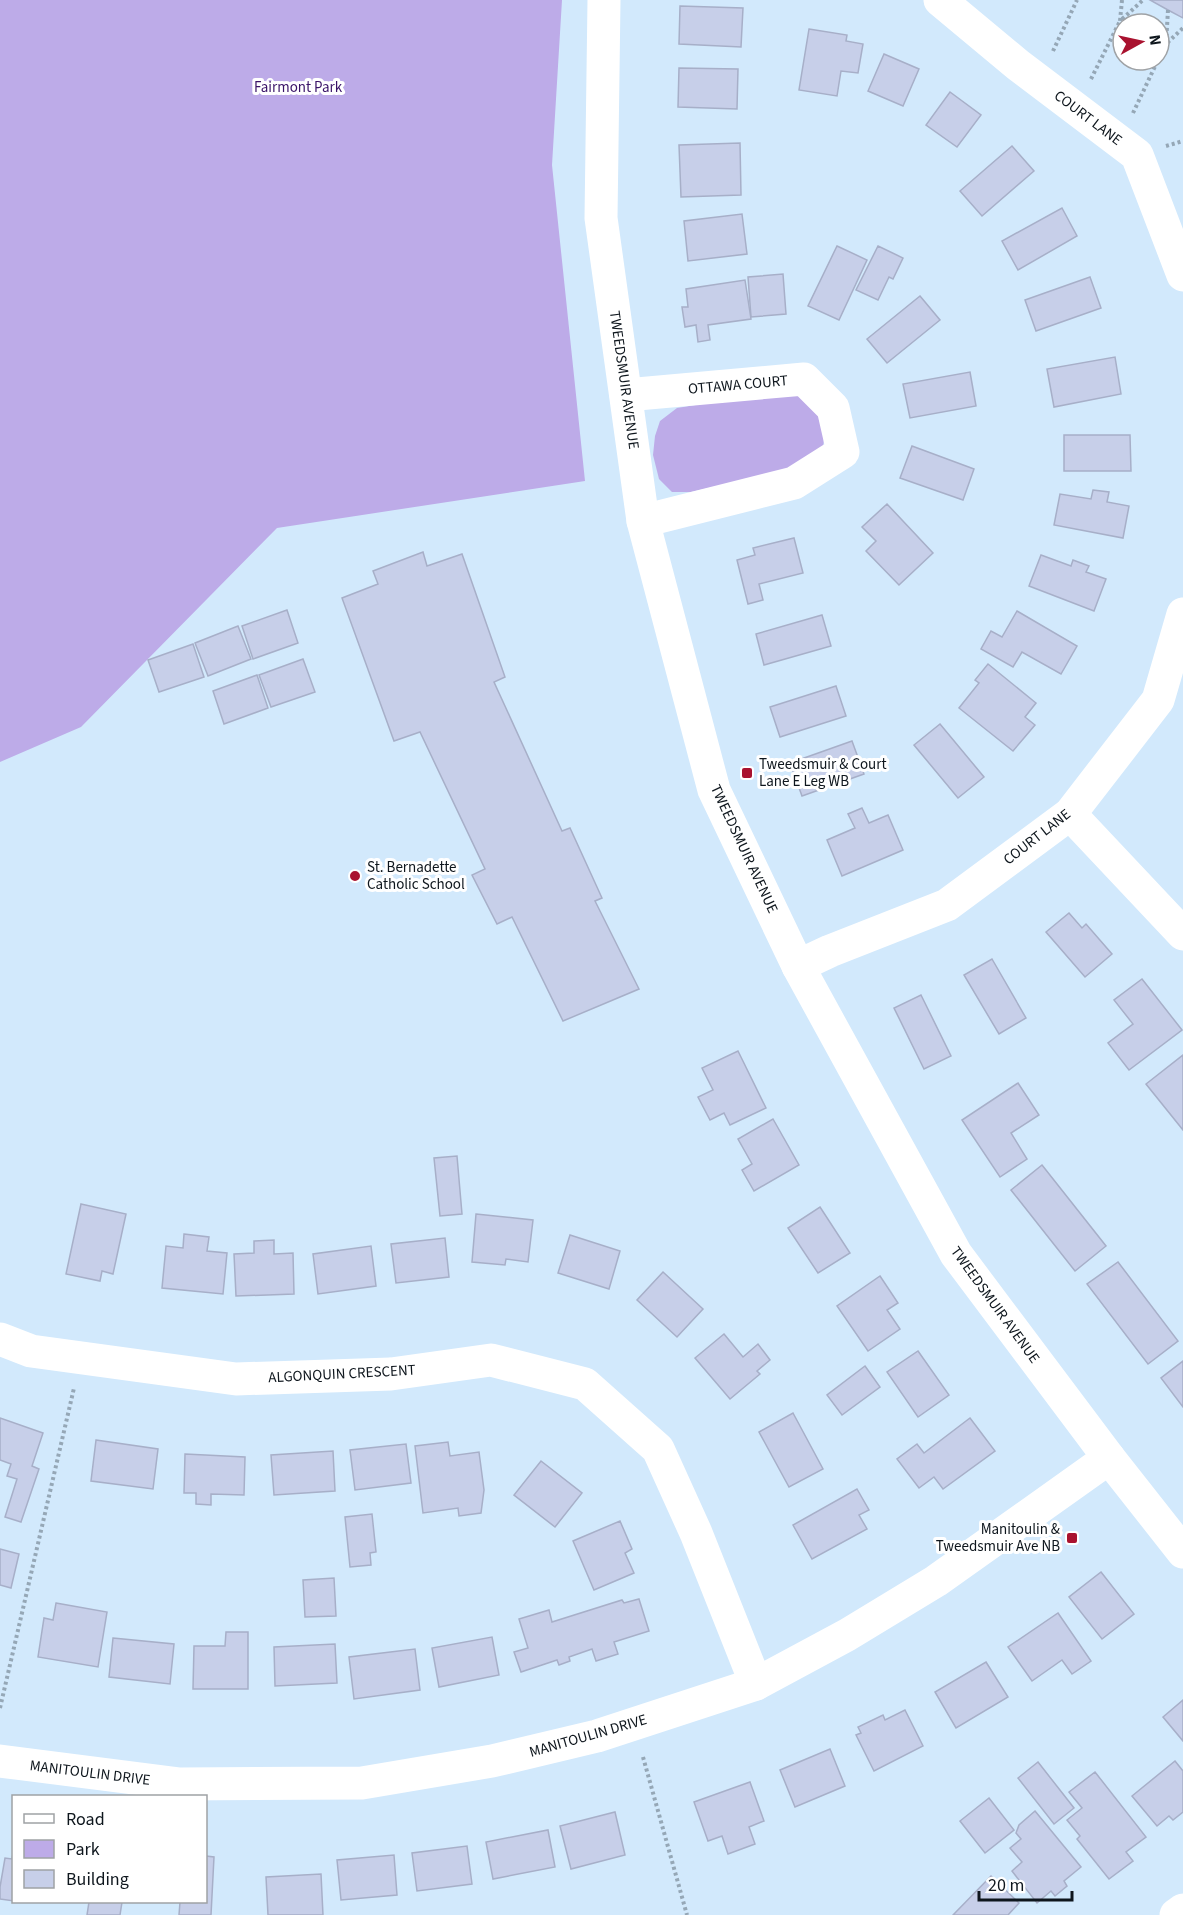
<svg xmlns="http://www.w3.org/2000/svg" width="1183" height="1915" font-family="'Source Sans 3',sans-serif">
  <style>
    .green { fill: #bdabe8 }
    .building { fill: #c7cfe9; stroke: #a7afc8; stroke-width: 1.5 }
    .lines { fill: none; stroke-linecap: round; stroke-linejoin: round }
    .path { stroke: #95a7b6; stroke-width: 4; stroke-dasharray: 3 3; stroke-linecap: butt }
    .minor { stroke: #fff; stroke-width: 33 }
    .tertiary { stroke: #fff; stroke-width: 33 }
    .poi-dot { fill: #a9122f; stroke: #fff; stroke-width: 2 }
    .labels { text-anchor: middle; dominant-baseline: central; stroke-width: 6; stroke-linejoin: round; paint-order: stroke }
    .park-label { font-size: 15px; fill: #391267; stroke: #fff }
    .street-label { font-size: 15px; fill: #0e161d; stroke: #fff }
    .poi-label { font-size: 15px; fill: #0e161d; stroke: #fff; text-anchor: start }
  </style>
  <rect width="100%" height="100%" fill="#d2e9fc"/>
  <!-- green -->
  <g class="green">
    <path d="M0,0H562L552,165L585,481L277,528L81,727L0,762Z"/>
    <path d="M777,392C785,393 798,393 805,397C824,408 826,428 823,448L793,469L691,492H672L659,479L653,455L655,436L660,421L677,408Z"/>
  </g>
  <!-- building -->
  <g class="building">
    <path d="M1150,0H1183V18L1168,10Z"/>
    <path d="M680,6L743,8L741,47L679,44Z"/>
    <path d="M809,29L847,35L846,41L863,44L858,73L841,71L837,96L799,90Z"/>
    <path d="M884,54L919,69L903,106L868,91Z"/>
    <path d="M679,68L738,69L737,109L678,107Z"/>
    <path d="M950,92L981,115L957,147L926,125Z"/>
    <path d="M740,143L741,195L681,197L679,145Z"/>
    <path d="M1012,146L1034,171L982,216L960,191Z"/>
    <path d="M1062,208L1077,236L1018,270L1002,241Z"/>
    <path d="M742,214L747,254L688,261L684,221Z"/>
    <path d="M837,246L867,260L839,320L808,306Z"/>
    <path d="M878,246L903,258L893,279L889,277L878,300L856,290Z"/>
    <path d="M783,274L786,314L751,317L748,277Z"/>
    <path d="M1090,277L1101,308L1036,331L1025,300Z"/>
    <path d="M745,280L751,319L708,325L710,340L698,342L696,325L685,327L682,307H688L686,289Z"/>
    <path d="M920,296L940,320L887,363L867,339Z"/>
    <path d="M1115,357L1121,394L1054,407L1047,369Z"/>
    <path d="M970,372L976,406L910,418L903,384Z"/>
    <path d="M1064,435H1130L1131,471H1064Z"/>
    <path d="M912,446L974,469L963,500L900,478Z"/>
    <path d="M1093,490L1109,492L1107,502L1129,506L1123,538L1054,525L1060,494L1091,499Z"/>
    <path d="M887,504L933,553L899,585L866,551L876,541L862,527Z"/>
    <path d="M794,538L803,573L759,584L763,600L748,604L737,560L755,555L753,548Z"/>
    <path d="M423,552L427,566L462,554L505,677L494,682L562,831L570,828L602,898L595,901L639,989L563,1021L512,917L497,924L472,875L485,869L420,732L394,741L342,598L378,584L373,571Z"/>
    <path d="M1041,555L1071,566L1073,560L1089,566L1086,572L1106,579L1094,611L1029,586Z"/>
    <path d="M287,610L298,643L253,659L242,626Z"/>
    <path d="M1017,611L1077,646L1061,674L1022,652L1013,667L981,649L991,631L1002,637Z"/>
    <path d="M822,615L831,646L764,665L756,634Z"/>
    <path d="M238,626L251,659L208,676L195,643Z"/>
    <path d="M193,644L204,677L159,692L148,660Z"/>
    <path d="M303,659L315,692L271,707L259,675Z"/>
    <path d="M988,664L1036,703L1025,717L1035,725L1013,751L959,708L979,683L975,680Z"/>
    <path d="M257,675L268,708L224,724L213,691Z"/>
    <path d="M836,686L846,716L780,737L770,707Z"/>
    <path d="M940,724L984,777L958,798L914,745Z"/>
    <path d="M852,741L864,774L802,796L790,763Z"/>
    <path d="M862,808L869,823L888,815L903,850L842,876L827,840L855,828L848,814Z"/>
    <path d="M1069,913L1082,928L1086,924L1112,954L1085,977L1046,932Z"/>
    <path d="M992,959L1026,1018L999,1034L964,975Z"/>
    <path d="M1142,979L1182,1030L1129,1070L1108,1043L1133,1024L1114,1000Z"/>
    <path d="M921,995L951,1056L924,1069L894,1008Z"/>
    <path d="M738,1051L766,1108L730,1125L724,1113L710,1120L698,1097L713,1090L702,1068Z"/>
    <path d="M1183,1055V1130L1146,1084Z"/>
    <path d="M1018,1083L1039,1115L1011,1133L1027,1159L1000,1177L962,1120Z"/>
    <path d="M773,1119L799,1165L754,1191L742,1170L752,1164L738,1139Z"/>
    <path d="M457,1156L462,1214L440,1216L434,1158Z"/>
    <path d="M1042,1165L1106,1246L1075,1271L1011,1190Z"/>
    <path d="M81,1204L126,1214L113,1274L102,1271L100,1281L66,1274Z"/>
    <path d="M820,1207L850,1253L818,1273L788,1228Z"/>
    <path d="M476,1214L533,1220L528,1262L506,1259L505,1265L472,1262Z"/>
    <path d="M184,1234L209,1237L207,1251L227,1253L223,1294L162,1288L166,1246L183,1248Z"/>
    <path d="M570,1235L620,1251L609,1289L558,1273Z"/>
    <path d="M445,1238L449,1277L396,1283L391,1244Z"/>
    <path d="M274,1240V1254L293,1253L294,1294L236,1296L234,1254L254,1253V1241Z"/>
    <path d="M371,1246L376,1286L318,1294L313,1254Z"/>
    <path d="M1118,1262L1178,1341L1148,1364L1087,1284Z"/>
    <path d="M663,1272L703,1309L677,1337L637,1300Z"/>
    <path d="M880,1276L898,1303L887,1310L900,1329L868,1351L837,1306Z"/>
    <path d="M724,1334L743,1357L758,1344L770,1360L757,1371L760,1374L730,1399L695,1358Z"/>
    <path d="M918,1351L949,1395L918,1417L887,1372Z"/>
    <path d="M1183,1361V1407L1161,1378Z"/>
    <path d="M865,1366L880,1387L842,1415L827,1395Z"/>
    <path d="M793,1413L823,1469L789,1487L759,1432Z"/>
    <path d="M0,1418L43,1433L32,1466L39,1469L21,1522L5,1517L17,1479L7,1476L11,1464L0,1460Z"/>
    <path d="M970,1418L995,1451L943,1489L934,1477L919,1488L897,1459L917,1444L924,1453Z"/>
    <path d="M96,1440L158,1449L153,1489L91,1481Z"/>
    <path d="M448,1442L450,1456L479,1452L484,1490L481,1513L459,1516L458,1508L423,1513L415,1446Z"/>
    <path d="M406,1444L411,1483L355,1490L350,1450Z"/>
    <path d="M333,1451L335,1491L274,1495L271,1455Z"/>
    <path d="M185,1454L245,1457L244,1495L211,1494V1505L196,1504V1493H184Z"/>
    <path d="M541,1461L582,1493L555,1527L514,1495Z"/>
    <path d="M857,1489L869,1510L859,1515L867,1529L812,1559L793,1525Z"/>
    <path d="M372,1514L376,1552L370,1553L371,1565L350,1567L345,1517Z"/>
    <path d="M620,1521L632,1549L625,1553L634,1573L594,1590L573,1541Z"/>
    <path d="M0,1549L19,1554L11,1588L0,1585Z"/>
    <path d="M1101,1572L1134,1614L1102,1639L1069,1597Z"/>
    <path d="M334,1578L336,1616L305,1617L303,1580Z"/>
    <path d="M639,1599L649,1631L614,1642L618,1654L596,1661L592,1649L569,1657L570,1661L559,1665L557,1660L521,1672L514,1652L528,1648L519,1619L549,1610L552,1622L622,1600L624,1603Z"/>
    <path d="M56,1603L107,1612L98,1667L38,1657L44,1618L53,1620Z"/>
    <path d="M1058,1613L1091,1661L1072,1674L1062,1660L1032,1681L1008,1647Z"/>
    <path d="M226,1632H248V1689H193L194,1646H225Z"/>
    <path d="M492,1637L499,1675L439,1687L432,1648Z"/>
    <path d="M113,1638L174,1644L170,1684L109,1677Z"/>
    <path d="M335,1644L337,1683L275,1686L274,1647Z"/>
    <path d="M415,1649L420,1690L354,1699L349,1657Z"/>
    <path d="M986,1662L1008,1697L956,1728L935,1692Z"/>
    <path d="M1183,1700V1741L1163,1717Z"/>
    <path d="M905,1710L923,1746L874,1771L856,1735L861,1733L858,1727L883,1715L885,1720Z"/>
    <path d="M830,1749L845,1786L795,1807L780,1770Z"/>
    <path d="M1175,1761L1183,1771V1812L1173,1820L1169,1816L1157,1826L1132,1796Z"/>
    <path d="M1038,1762L1074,1808L1054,1824L1018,1778Z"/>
    <path d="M1095,1772L1146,1837L1126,1852L1133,1861L1109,1879L1077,1839L1080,1836L1067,1820L1082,1808L1069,1792Z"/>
    <path d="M750,1782L764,1821L749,1827L755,1844L728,1854L722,1836L708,1841L694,1802Z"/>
    <path d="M989,1798L1014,1830L985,1853L960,1821Z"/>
    <path d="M1035,1811L1081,1867L1064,1881L1067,1886L1055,1896L1051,1891L1037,1903L1012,1871L1022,1862L1010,1848L1021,1839L1016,1833L1019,1825Z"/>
    <path d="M615,1812L625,1855L571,1869L560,1826Z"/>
    <path d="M548,1830L555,1867L493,1879L486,1842Z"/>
    <path d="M467,1846L472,1884L417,1891L412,1853Z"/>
    <path d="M14,1847V1901L0,1899V1887L5,1858L12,1859Z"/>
    <path d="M394,1855L397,1895L341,1900L337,1860Z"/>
    <path d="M206,1856L214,1857L211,1915H179L180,1902H206Z"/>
    <path d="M321,1874L323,1915H268L266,1877Z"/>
    <path d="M991,1876L1019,1903L1008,1915H953Z"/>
    <path d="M89,1902H122L120,1915H87Z"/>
  </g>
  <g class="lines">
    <!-- path -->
    <g class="path">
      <path d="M1122,0L1120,21L1143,0"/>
      <path d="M1168,10L1166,44L1183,28"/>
      <path d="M1053,51L1077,0"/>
      <path d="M1159,58L1166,44"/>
      <path d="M1091,79L1120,21"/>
      <path d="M1133,113L1158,60"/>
      <path d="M1166,146L1183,141"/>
      <path d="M0,1708L74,1388"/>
      <path d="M643,1757L687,1915"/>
    </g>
    <!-- minor -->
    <g class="minor">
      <path d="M940,0L1018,65L1137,155L1183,275"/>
      <path d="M626,395L804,379L833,408L843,452L794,483L643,521"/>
      <path d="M1070,814L1183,934"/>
      <path d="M798,966L830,951L947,905L1070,814L1158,700L1183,614"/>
      <path d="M0,1339L31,1351L236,1379L391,1374L491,1360L585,1384L658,1449L696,1533L756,1684"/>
      <path d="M1109,1458L1183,1552"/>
      <path d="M1176,1915L1183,1910"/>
    </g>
    <!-- tertiary -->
    <path class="tertiary" d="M0,1761L180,1784L362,1783L492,1761L597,1736L756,1684L847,1635L936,1581L1109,1458L956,1254L798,966L714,790L643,521L601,218L604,0"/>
  </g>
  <!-- markers -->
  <g class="poi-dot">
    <rect x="741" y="767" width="12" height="12" rx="3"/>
    <circle cx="355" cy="876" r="6"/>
    <rect x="1066" y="1532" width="12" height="12" rx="3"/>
  </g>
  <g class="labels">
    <!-- park labels -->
    <g class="park-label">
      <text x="298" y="87">Fairmont Park</text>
    </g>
    <!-- street labels -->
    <g class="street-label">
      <text transform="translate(1088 118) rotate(37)">COURT LANE</text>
      <text transform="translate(624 380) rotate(82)">TWEEDSMUIR AVENUE</text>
      <text transform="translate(738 385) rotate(-5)">OTTAWA COURT</text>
      <text transform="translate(1037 837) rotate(-38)">COURT LANE</text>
      <text transform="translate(744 849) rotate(65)">TWEEDSMUIR AVENUE</text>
      <text transform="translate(995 1305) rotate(54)">TWEEDSMUIR AVENUE</text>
      <text transform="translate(342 1374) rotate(-3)">ALGONQUIN CRESCENT</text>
      <text transform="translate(588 1736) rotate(-16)">MANITOULIN DRIVE</text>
      <text transform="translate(90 1773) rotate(7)">MANITOULIN DRIVE</text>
    </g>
    <!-- poi labels -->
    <g class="poi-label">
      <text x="759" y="764">Tweedsmuir &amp; Court<tspan x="759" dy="17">Lane E Leg WB</tspan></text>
      <text x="367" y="867">St. Bernadette<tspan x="367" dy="17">Catholic School</tspan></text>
      <text x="1060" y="1529" text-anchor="end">Manitoulin &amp;<tspan x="1060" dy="17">Tweedsmuir Ave NB</tspan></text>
    </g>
  </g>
  <!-- legend -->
  <rect x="12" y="1795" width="195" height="108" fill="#ffffff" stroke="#9fa2a5" stroke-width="1.5"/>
  <rect x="24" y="1814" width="30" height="9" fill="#ffffff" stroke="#9fa2a5" stroke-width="1.5"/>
  <text x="66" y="1825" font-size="18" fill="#0e161d">Road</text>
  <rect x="24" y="1840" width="30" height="18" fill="#bdabe8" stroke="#9fa2a5" stroke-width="1.5"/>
  <text x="66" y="1855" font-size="18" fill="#0e161d">Park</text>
  <rect x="24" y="1870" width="30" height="18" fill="#c7cfe9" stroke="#9fa2a5" stroke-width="1.5"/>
  <text x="66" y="1885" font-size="18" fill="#0e161d">Building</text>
  <!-- north arrow -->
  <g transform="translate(1141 42) rotate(82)"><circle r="28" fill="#ffffff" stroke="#9fa2a5" stroke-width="1.5"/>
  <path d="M0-4.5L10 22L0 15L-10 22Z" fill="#a9122f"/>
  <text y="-9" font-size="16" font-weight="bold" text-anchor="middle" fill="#0e161d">N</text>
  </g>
  <!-- scale -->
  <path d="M979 1891v9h93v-9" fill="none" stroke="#0e161d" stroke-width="3"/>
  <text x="988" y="1891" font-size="18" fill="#0e161d" stroke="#ffffff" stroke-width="4.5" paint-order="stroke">20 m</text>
</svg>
